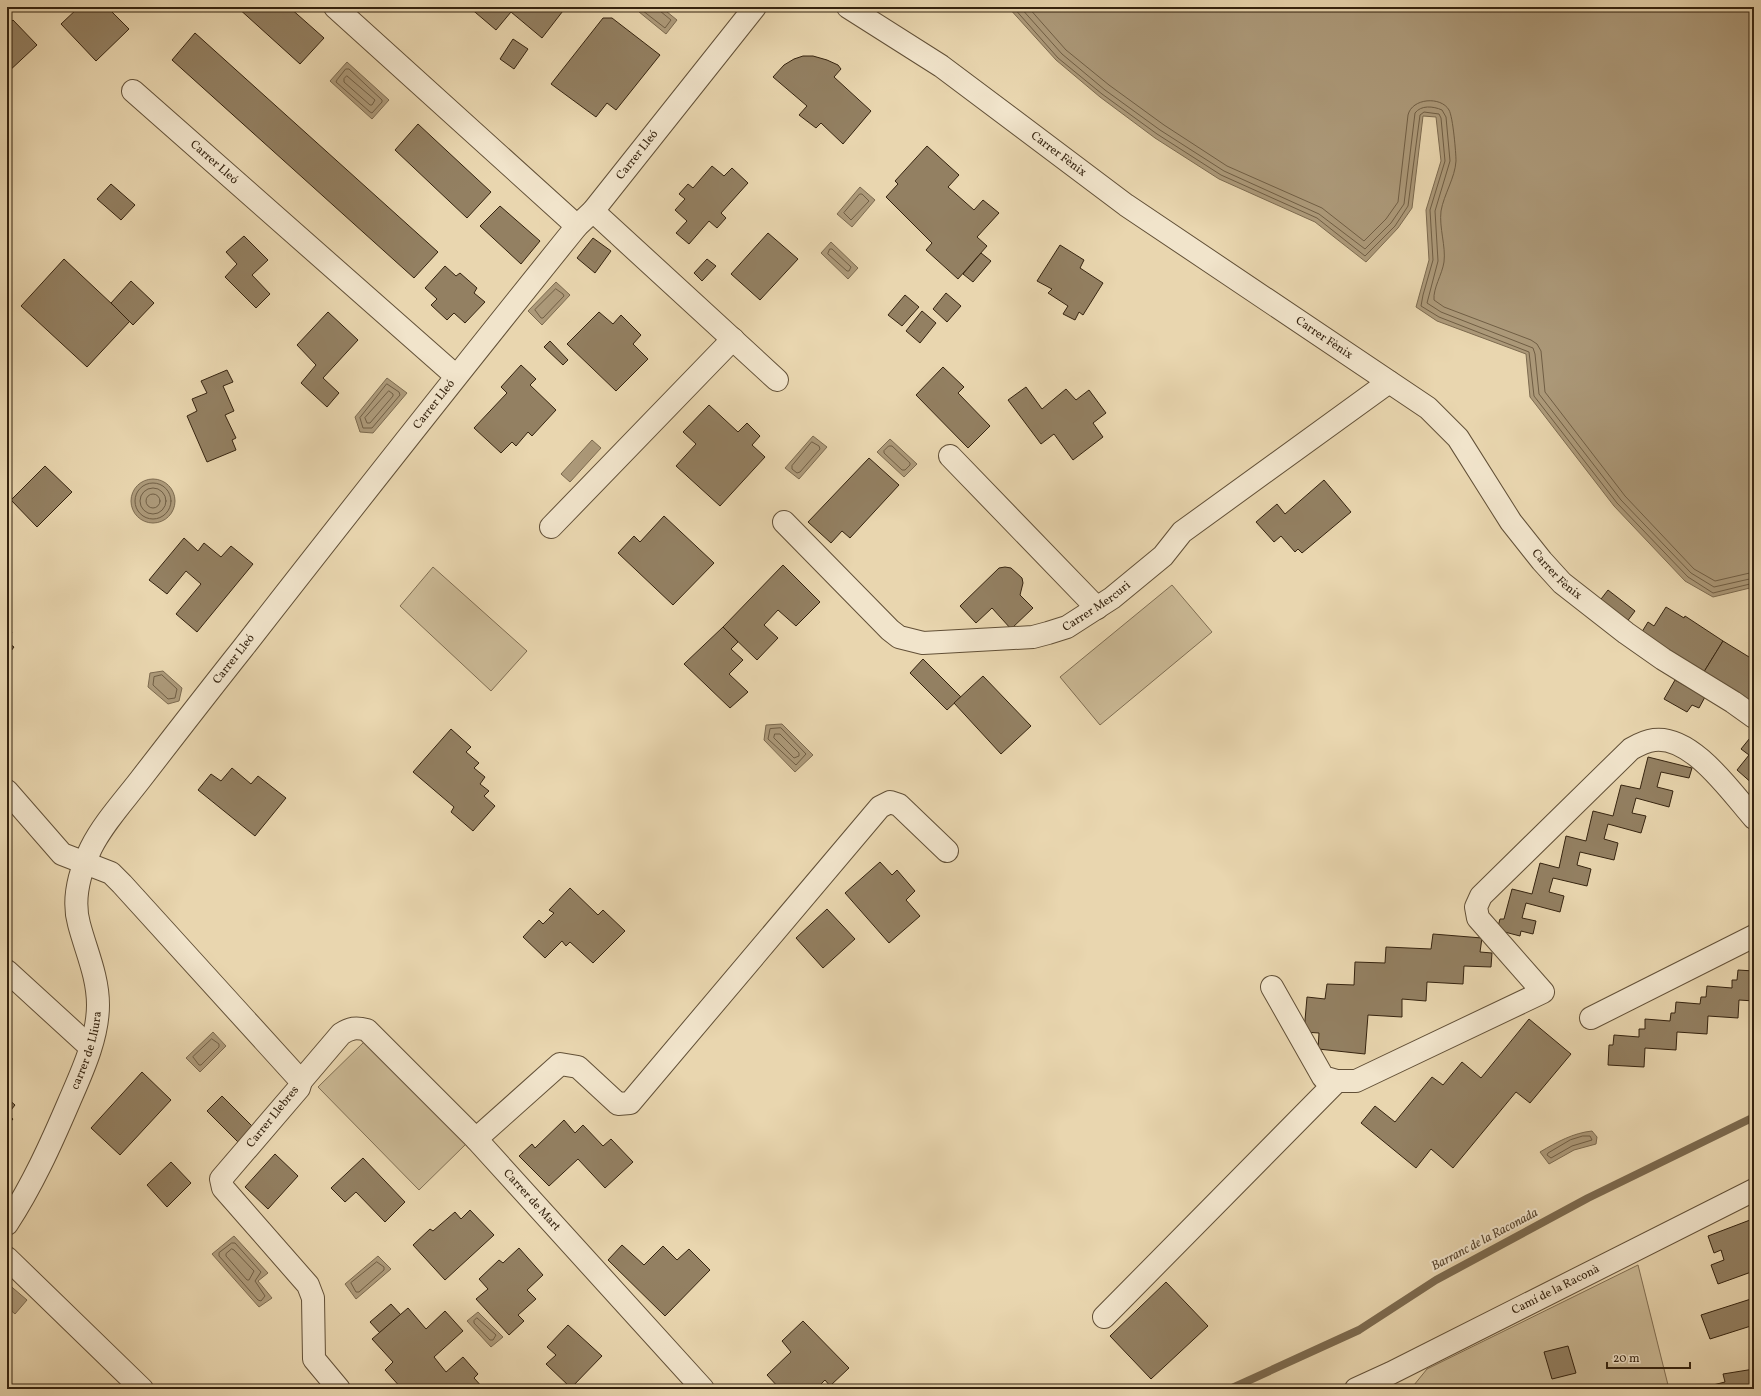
<svg xmlns="http://www.w3.org/2000/svg" width="1761" height="1396" font-family="Vollkorn,serif">
  <style>
    .green { fill: #cab894; stroke: #806e52 }
    .water { fill: #ac9979; stroke: #7c6a4f }
    .lines { fill: none; stroke-linecap: round; stroke-linejoin: round }
    .shore { stroke: #705e44; stroke-width: 1 }
    .stream { stroke: #7c6a4f; stroke-width: 8 }
    .building { fill: #938062; stroke: #35230f }
    .minor-casing { stroke: #625037; stroke-width: 24 }
    .minor { stroke: #f1e4cb; stroke-width: 22 }
    .labels { text-anchor: middle; dominant-baseline: central; stroke-width: 4; stroke-linejoin: round; paint-order: stroke }
    .street-label { font-size: 12px; fill: #35230f; stroke: #f1e4cb }
    .water-label { font-size: 13px; font-style: italic; fill: #59462f; stroke: #f1e4cb }
  </style>
  <rect width="100%" height="100%" fill="#e9d6af"/>
  <filter id="stains"><feTurbulence type="fractalNoise" baseFrequency=".005" numOctaves="4"/><feColorMatrix values="0 0 0 0 .2 0 0 0 0 .09 0 0 0 0 .02 0 0 0 .5 -.17"/></filter>
  <radialGradient id="worn" r=".72"><stop offset=".6" stop-color="#630" stop-opacity="0"/><stop offset="1" stop-color="#630" stop-opacity=".3"/></radialGradient>
  <!-- green -->
  <g class="green">
    <path d="M433,567L527,651L491,691L400,606Z"/>
    <path d="M1172,585L1212,632L1100,725L1060,677Z"/>
    <path d="M365,1041L466,1144L419,1190L318,1087Z"/>
    <path d="M1638,1265L1669,1389H1413L1414,1385L1427,1369Z"/>
  </g>
  <!-- water -->
  <g class="water">
    <path d="M661,7L677,20L666,34L633,7Z"/>
    <path d="M1008,7H1754V587L1713,597L1685,581L1614,506L1530,397L1526,354L1437,321L1416,307L1429,260L1426,210L1441,161L1436,117L1423,116L1412,208L1398,228L1366,262L1315,222L1219,179L1155,138L1100,97L1056,60Z"/>
    <path d="M347,62L389,100L372,119L330,81Z"/>
    <path d="M860,187L875,200L852,227L837,214Z"/>
    <path d="M831,242L858,268L848,279L821,253Z"/>
    <path d="M556,282L570,295L542,325L528,311Z"/>
    <path d="M387,378L407,393L373,433L360,432L355,417Z"/>
    <path d="M813,436L827,447L799,479L785,468Z"/>
    <path d="M890,439L917,464L904,477L877,452Z"/>
    <path d="M592,440L601,448L570,482L561,474Z"/>
    <circle cx="153" cy="501" r="22"/>
    <path d="M163,671L182,688L179,701L168,704L148,687L150,673Z"/>
    <path d="M782,724L813,755L795,772L764,740L766,725Z"/>
    <path d="M213,1032L226,1046L200,1072L186,1058Z"/>
    <path d="M1592,1131L1597,1137L1596,1144L1574,1150L1549,1164L1540,1152C1557,1142 1573,1133 1592,1131Z"/>
    <path d="M234,1236L268,1273L258,1281L272,1298L259,1307L212,1254Z"/>
    <path d="M378,1256L391,1269L356,1299L345,1284Z"/>
    <path d="M7,1283L27,1300L15,1314L7,1307Z"/>
    <path d="M478,1312L503,1337L491,1347L467,1321Z"/>
  </g>
  <g class="lines">
    <!-- shore -->
    <g class="shore">
      <path d="M638,7L665,28L671,20L660,11L659,7"/>
      <path d="M1013,7L1058,58L1102,94L1157,134L1221,175L1317,218L1365,256L1395,226L1408,206L1420,115L1424,112L1439,114L1441,118L1445,161L1430,210L1433,260L1423,295L1421,306L1439,317L1529,352L1534,396L1617,503L1688,577L1713,593L1754,583"/>
      <path d="M1020,7L1062,54L1105,90L1160,130L1224,171L1319,214L1365,249L1391,223L1404,204L1415,113C1421,105 1433,106 1442,110L1446,117L1450,161L1435,211L1438,261L1427,303L1441,312L1533,348L1535,354L1539,394L1621,500L1691,573L1714,587L1754,578"/>
      <path d="M1028,7L1066,50L1109,85L1164,125L1227,166L1322,208L1364,241L1386,219L1398,202L1408,115C1412,98 1441,96 1449,110C1453,117 1456,153 1456,161C1455,178 1444,194 1441,211C1439,228 1446,246 1444,262C1442,275 1433,288 1434,300L1444,307L1531,340L1537,344L1541,351L1545,392L1625,496L1694,569L1715,581L1754,572"/>
      <path d="M346,69H349L382,100V102L372,113L370,112L336,82L337,80Z"/>
      <path d="M347,76L375,100L372,105H370L344,82V79Z"/>
      <path d="M860,194H862L869,201L851,220L844,213Z"/>
      <path d="M830,249H832L851,267L849,271H847L828,254Z"/>
      <path d="M556,289L563,294L564,296L543,318H541L535,310Z"/>
      <path d="M387,384L399,392L400,395L372,428H363L360,418Z"/>
      <path d="M389,391L393,394V396L370,423H367L365,418Z"/>
      <path d="M812,442L819,446L820,449L800,472L797,473L792,469V466Z"/>
      <path d="M889,446H892L910,463V465L905,470H902L884,453V451Z"/>
      <circle cx="153" cy="501" r="18"/>
      <circle cx="153" cy="501" r="13"/>
      <circle cx="153" cy="501" r="7"/>
      <path d="M162,675L177,689L175,698L168,699L153,685L154,677Z"/>
      <path d="M781,728L806,754L796,765L768,739L770,729Z"/>
      <path d="M775,734H780L799,753V756L794,758L774,738Z"/>
      <path d="M212,1039L219,1044V1047L201,1065H199L193,1057Z"/>
      <path d="M1583,1136H1590L1592,1140L1572,1146L1551,1158L1547,1155L1548,1153L1570,1140Z"/>
      <path d="M232,1243H235L261,1272L255,1281L265,1296L261,1301L258,1300L219,1256V1253Z"/>
      <path d="M232,1249L234,1250L254,1271L249,1280H247L226,1256V1254Z"/>
      <path d="M377,1262L384,1267V1270L359,1292H356L351,1283Z"/>
      <path d="M477,1318L496,1335L493,1340H490L474,1323V1321Z"/>
    </g>
    <!-- stream -->
    <path class="stream" d="M1230,1389L1359,1330L1436,1280L1588,1198L1754,1117"/>
  </g>
  <!-- building -->
  <g class="building">
    <path d="M79,7H107L129,29L96,61L61,24Z"/>
    <path d="M237,7H289L324,38L300,64Z"/>
    <path d="M469,7H566L542,38L511,12L496,30Z"/>
    <path d="M603,18H612L660,55L616,110L607,103L596,117L551,84Z"/>
    <path d="M13,20L37,45L7,73V25Z"/>
    <path d="M195,33L438,252L414,278L172,60Z"/>
    <path d="M513,39L528,49L514,69L500,59Z"/>
    <path d="M803,56H813L827,60L838,65L841,69L834,77L871,111L843,144L821,123L816,128L799,115L807,106L773,77L784,65L794,59Z"/>
    <path d="M418,124L491,192L467,218L395,150Z"/>
    <path d="M927,146L959,175L948,187L974,210L983,200L999,213L977,237L987,246L958,279L926,250L932,243L886,197L898,184L895,181Z"/>
    <path d="M712,166L724,176L732,168L748,183L721,213L726,218L717,228L709,221L689,244L676,233L687,221L675,210L685,199L679,194L688,184L693,188Z"/>
    <path d="M111,184L135,205L121,220L97,199Z"/>
    <path d="M500,206L540,241L521,264L480,226Z"/>
    <path d="M768,233L798,259L760,300L731,274Z"/>
    <path d="M244,236L268,260L252,275L270,294L256,308L225,277L237,264L226,252Z"/>
    <path d="M593,238L611,251L595,273L577,258Z"/>
    <path d="M1060,245L1084,260L1080,268L1103,283L1083,315L1079,312L1075,320L1063,314L1068,306L1048,293L1052,289L1037,281Z"/>
    <path d="M981,253L991,261L973,282L963,274Z"/>
    <path d="M64,259L130,321L87,367L21,306Z"/>
    <path d="M707,259L716,266L702,281L694,273Z"/>
    <path d="M445,266L456,276L460,273L477,288L474,293L485,302L465,323L454,313L447,320L431,305L437,299L425,288Z"/>
    <path d="M131,281L154,303L133,325L111,303Z"/>
    <path d="M946,293L961,306L947,322L933,309Z"/>
    <path d="M905,295L919,307L902,326L888,315Z"/>
    <path d="M922,311L936,323L920,343L906,331Z"/>
    <path d="M328,312L358,340L323,378L339,393L327,407L301,383L316,365L297,345Z"/>
    <path d="M599,312L613,324L621,315L641,335L633,344L648,359L616,391L567,344Z"/>
    <path d="M550,341L568,360L563,365L544,347Z"/>
    <path d="M521,365L536,379L530,385L556,410L532,436L528,432L516,446L512,442L501,453L474,428L507,393L501,387Z"/>
    <path d="M943,367L964,387L958,393L990,426L968,448L916,395Z"/>
    <path d="M227,370L233,382L223,386L234,411L225,415L236,438L232,440L236,450L207,462L187,416L197,411L192,399L207,393L201,381Z"/>
    <path d="M1026,387L1042,409L1066,389L1076,400L1089,390L1106,413L1093,423L1103,437L1073,460L1054,434L1041,444L1008,400Z"/>
    <path d="M709,405L738,432L747,423L760,436L752,445L765,457L720,506L676,466L696,444L683,432Z"/>
    <path d="M869,458L899,485L850,538L842,531L831,543L808,522Z"/>
    <path d="M45,466L72,492L37,527L11,500Z"/>
    <path d="M1324,480L1351,512L1302,553L1298,549L1295,552L1281,536L1274,542L1256,522L1277,504L1285,514Z"/>
    <path d="M664,516L714,563L673,605L618,553L634,536L640,542Z"/>
    <path d="M184,538L198,551L204,543L221,557L231,546L253,564L197,632L176,614L201,584L186,571L167,594L149,580Z"/>
    <path d="M783,565L820,602L796,626L778,610L764,625L778,638L757,660L723,627Z"/>
    <path d="M1005,567L1011,568L1022,578L1023,583L1020,595L1033,608L1011,629L992,608L976,623L960,606L999,568Z"/>
    <path d="M1608,590L1635,611L1626,623L1598,603Z"/>
    <path d="M1666,607L1684,618L1685,616L1723,641L1702,675L1640,635L1648,622L1654,626Z"/>
    <path d="M723,627L738,642L731,649L743,660L729,674L748,692L730,708L684,664Z"/>
    <path d="M7,629L12,632L7,639Z"/>
    <path d="M1723,641L1754,660V677L1751,681L1754,683V709L1702,675Z"/>
    <path d="M7,642L14,647L7,656Z"/>
    <path d="M923,659L961,697L947,710L910,673Z"/>
    <path d="M983,676L1031,726L1001,754L954,703Z"/>
    <path d="M1675,680L1705,697L1699,708L1692,705L1687,712L1664,699Z"/>
    <path d="M451,729L471,747L466,752L479,763L474,768L485,777L480,784L489,791L484,796L495,806L473,831L451,812L454,807L413,772Z"/>
    <path d="M1754,733V785L1737,770L1749,755L1741,749Z"/>
    <path d="M1648,757L1692,768L1689,778L1661,772L1657,787L1673,791L1669,807L1636,798L1632,813L1646,816L1641,833L1608,824L1604,839L1618,843L1614,860L1580,852L1577,865L1591,869L1587,886L1553,878L1549,892L1564,896L1560,912L1526,903L1522,918L1536,921L1533,934L1521,931L1520,936L1497,930L1500,919H1504L1512,889L1532,894L1540,863L1559,868L1566,836L1586,841L1593,811L1613,816L1621,785L1640,789Z"/>
    <path d="M232,768L251,784L258,776L286,798L255,836L198,790L211,774L221,781Z"/>
    <path d="M880,862L892,875L897,870L915,891L906,900L920,916L889,943L845,893Z"/>
    <path d="M570,888L598,915L603,910L625,931L593,963L570,942L566,946L562,941L545,958L523,937L539,920L543,924L554,913L549,910Z"/>
    <path d="M827,909L855,939L823,968L796,938Z"/>
    <path d="M1433,934L1482,938L1480,952L1492,953L1491,967L1464,966L1463,984L1427,982L1426,1001L1402,999V1017L1368,1015L1365,1054L1318,1049L1319,1033L1304,1032L1307,997L1325,999L1327,984L1354,985L1355,962L1385,963L1386,947L1431,949Z"/>
    <path d="M1738,970L1754,971V1001L1739,1000L1738,1018L1708,1016L1707,1034L1677,1032L1676,1050L1645,1048L1644,1067L1608,1065L1609,1045H1613L1614,1035L1639,1037V1029H1645V1019L1670,1021L1671,1013H1675L1676,1002L1700,1004L1701,997H1706L1707,986L1732,988V980H1737Z"/>
    <path d="M1529,1019L1571,1054L1530,1103L1516,1092L1453,1168L1431,1149L1416,1168L1361,1123L1375,1106L1395,1122L1432,1077L1443,1085L1462,1062L1481,1078Z"/>
    <path d="M142,1072L171,1100L120,1155L91,1128Z"/>
    <path d="M222,1096L253,1127L239,1143L207,1111Z"/>
    <path d="M7,1098L15,1105L7,1115L13,1119L7,1126Z"/>
    <path d="M564,1120L575,1133L583,1125L603,1146L611,1139L633,1162L605,1188L578,1159L549,1186L519,1156L532,1144L535,1148Z"/>
    <path d="M275,1154L298,1176L268,1209L245,1187Z"/>
    <path d="M363,1158L405,1202L385,1222L356,1192L345,1202L331,1188Z"/>
    <path d="M171,1162L191,1183L167,1207L147,1185Z"/>
    <path d="M470,1210L494,1235L445,1280L413,1245L430,1229L433,1231L455,1212L461,1219Z"/>
    <path d="M1750,1220L1754,1232V1271L1718,1284L1711,1265L1724,1260L1721,1250L1714,1253L1708,1236Z"/>
    <path d="M622,1245L644,1265L663,1246L677,1260L689,1249L710,1270L665,1316L608,1260Z"/>
    <path d="M519,1248L543,1275L527,1290L536,1299L518,1315L524,1321L509,1335L476,1299L488,1289L479,1279L499,1260L503,1263Z"/>
    <path d="M1166,1282L1208,1326L1151,1379L1110,1336Z"/>
    <path d="M1754,1298V1325L1710,1339L1701,1315Z"/>
    <path d="M391,1304L401,1315L380,1333L370,1322Z"/>
    <path d="M408,1308L426,1329L445,1311L463,1331L434,1357L446,1372L463,1357L478,1374L474,1378L484,1389H402L385,1370L393,1362L372,1339Z"/>
    <path d="M803,1321L849,1368L830,1386L825,1380L816,1389H780L767,1375L791,1352L782,1341Z"/>
    <path d="M568,1325L602,1356L571,1388L546,1364L556,1355L547,1347Z"/>
    <path d="M1568,1346L1576,1373L1552,1379L1544,1352Z"/>
    <path d="M1754,1369V1389H1710L1709,1386L1725,1382L1723,1374Z"/>
  </g>
  <g class="lines">
    <defs>
      <g id="minor">
        <path d="M335,7L577,226"/>
        <path id="s1" d="M848,7L941,66L1126,205L1428,408L1458,438L1511,522L1542,561L1562,583L1626,633L1663,659L1733,702L1754,717"/>
        <path id="s2" d="M133,91L456,376"/>
        <path d="M593,211L777,380"/>
        <path d="M950,456L1097,608"/>
        <path id="s3" d="M784,522L890,630L899,637L923,643L1033,637L1048,633L1067,627L1112,598L1163,556L1182,532L1389,382"/>
        <path d="M551,527L733,339"/>
        <path d="M7,791L62,854L111,873L122,884L301,1081L299,1088L221,1179L223,1188L308,1285L313,1298L314,1359L339,1389"/>
        <path d="M7,971L90,1047"/>
        <path d="M1272,987L1323,1077L1337,1081H1356L1543,992L1478,918L1476,907L1481,896L1631,749C1638,745 1646,741 1654,740C1692,735 1731,792 1754,818"/>
        <path d="M1591,1018L1754,936"/>
        <path id="s4" d="M301,1081L341,1034C350,1028 356,1027 367,1030L476,1139L703,1389"/>
        <path d="M476,1139L560,1064L578,1067L618,1104L630,1103L880,807L890,802L899,805L947,851"/>
        <path id="s5" d="M7,1224C32,1186 51,1144 69,1102C82,1072 98,1038 98,1005C98,976 86,951 79,924C72,899 80,871 91,848C103,824 123,802 140,780C174,736 208,692 243,648C353,507 464,366 577,226L593,211L755,7"/>
        <path d="M7,1258L142,1389"/>
        <path d="M1104,1317L1337,1081"/>
        <path id="s6" d="M1356,1389L1391,1373L1754,1190"/>
      </g>
    </defs>
    <!-- minor casing -->
    <use href="#minor" class="minor-casing"/>
    <!-- minor -->
    <use href="#minor" class="minor"/>
  </g>
  <g class="labels">
    <!-- street labels -->
    <g class="street-label">
      <text stroke="none"><textPath href="#s5" startOffset="1284">Carrer Lleó</textPath></text>
      <text stroke="none"><textPath href="#s1" startOffset="257">Carrer Fènix</textPath></text>
      <text stroke="none"><textPath href="#s2" startOffset="108">Carrer Lleó</textPath></text>
      <text stroke="none"><textPath href="#s1" startOffset="580">Carrer Fènix</textPath></text>
      <text stroke="none"><textPath href="#s5" startOffset="962">Carrer Lleó</textPath></text>
      <text stroke="none"><textPath href="#s1" startOffset="917">Carrer Fènix</textPath></text>
      <text stroke="none"><textPath href="#s3" startOffset="369">Carrer Mercuri</textPath></text>
      <text stroke="none"><textPath href="#s5" startOffset="638">Carrer Lleó</textPath></text>
      <text stroke="none"><textPath href="#s5" startOffset="192">carrer de Lliura</textPath></text>
      <text transform="translate(273 1117) rotate(-51)">Carrer Llebres</text>
      <text stroke="none"><textPath href="#s4" startOffset="326">Carrer de Mart</textPath></text>
      <text stroke="none"><textPath href="#s6" startOffset="223">Camí de la Raconà</textPath></text>
    </g>
    <!-- water labels -->
    <g class="water-label">
      <text transform="translate(1485 1240) rotate(-28)">Barranc de la Raconada</text>
    </g>
  </g>
  <!-- margin -->
  <rect width="1761" height="1396" fill="none" stroke="#e9d6af" stroke-width="24"/>
  <rect x="8" y="8" width="1745" height="1380" fill="none" stroke="#35230f" stroke-width="2"/>
  <rect x="12" y="12" width="1737" height="1372" fill="none" stroke="#35230f"/>
  <!-- scale -->
  <path d="M1607 1362v6h83v-6" fill="none" stroke="#35230f" stroke-width="2"/>
  <text x="1613" y="1362" font-size="12" fill="#35230f" stroke="#f1e4cb" stroke-width="3" paint-order="stroke">20 m</text>
  <rect width="100%" height="100%" filter="url(#stains)"/>
  <rect width="100%" height="100%" fill="url(#worn)"/>
</svg>
